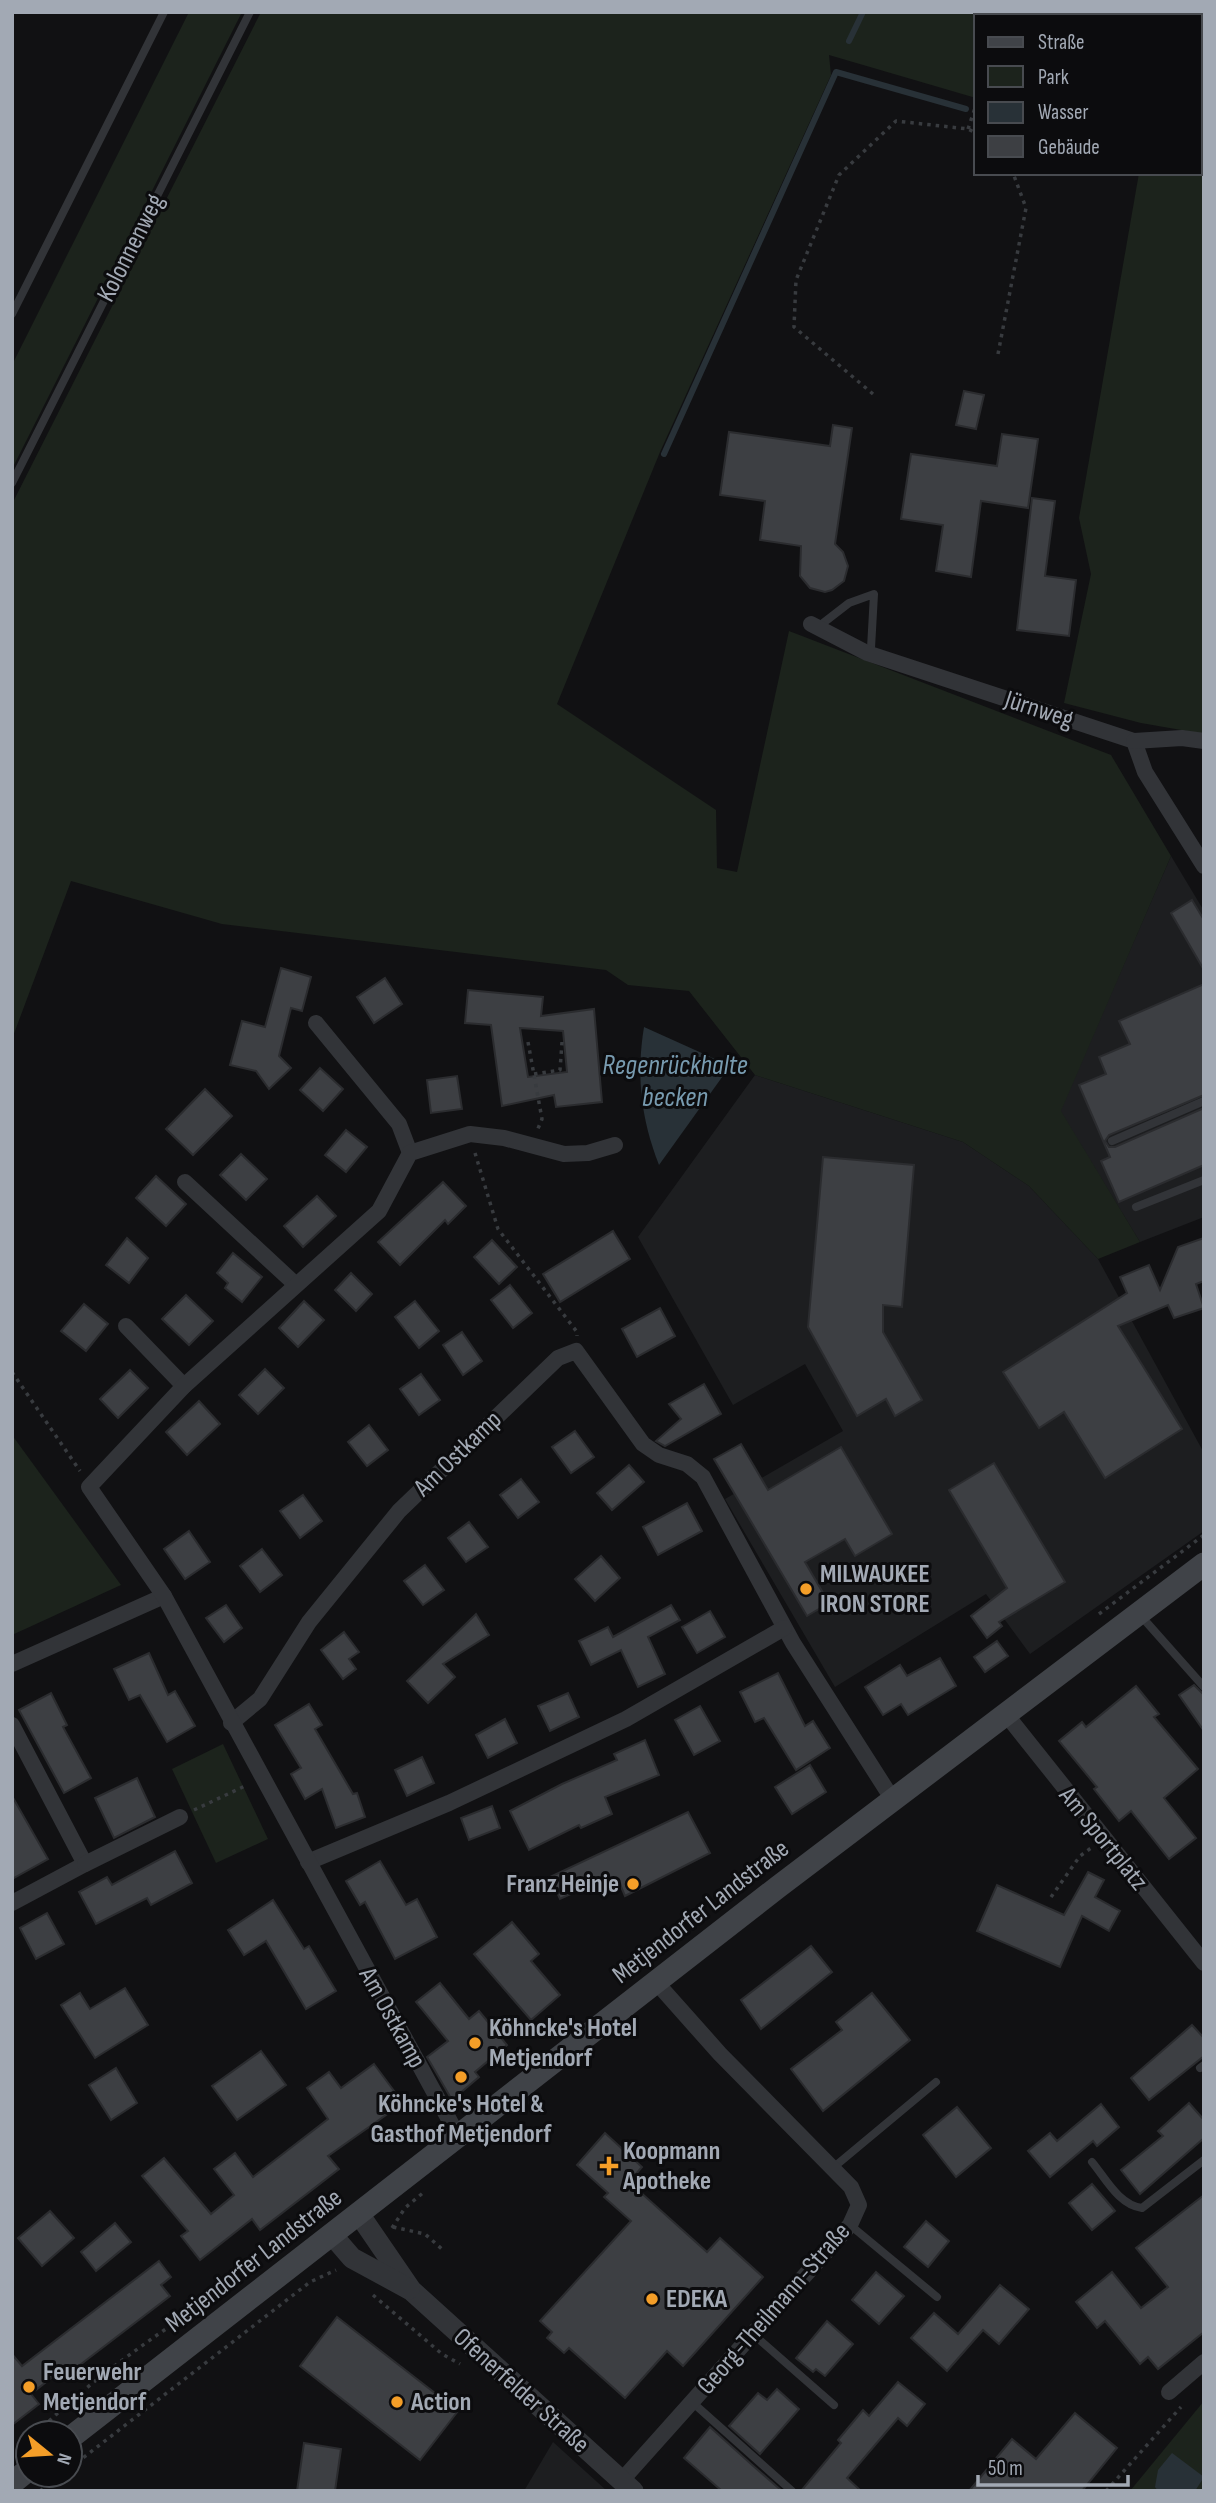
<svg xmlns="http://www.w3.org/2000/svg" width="1216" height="2503" font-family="'Sofia Sans Condensed',sans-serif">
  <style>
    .built { fill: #1d1e20 }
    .green { fill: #1c231c }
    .water { fill: #283137 }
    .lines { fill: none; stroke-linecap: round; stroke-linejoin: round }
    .stream { stroke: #283137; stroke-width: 6 }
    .building { fill: #3d3f43; stroke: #2b2c2f; stroke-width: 2; fill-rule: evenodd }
    .path { stroke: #383b3f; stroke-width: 3.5; stroke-dasharray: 3.5 5; stroke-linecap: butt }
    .service { stroke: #323438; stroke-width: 8 }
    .minor { stroke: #323438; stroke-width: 16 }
    .tertiary { stroke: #323438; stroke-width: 21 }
    .secondary { stroke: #404348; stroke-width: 23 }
    .poi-dot { fill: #f49e28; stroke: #0c0c0e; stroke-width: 2.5 }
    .labels { text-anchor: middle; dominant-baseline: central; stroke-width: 6; stroke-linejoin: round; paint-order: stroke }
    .street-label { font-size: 26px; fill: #a2a9b4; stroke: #0c0c0e }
    .poi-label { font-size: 26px; font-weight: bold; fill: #a2a9b4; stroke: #0c0c0e; text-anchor: start }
    .water-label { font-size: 28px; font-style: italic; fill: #789bb0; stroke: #0c0c0e }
  </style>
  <rect width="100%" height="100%" fill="#111113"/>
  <!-- built -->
  <g class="built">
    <path d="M1171,856L1204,911V1217L1140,1242L1060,1111Z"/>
    <path d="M755,1075L963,1142L1029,1186L1098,1259L1204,1453V1531L1030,1654L986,1594L835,1687L725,1499L843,1431L805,1364L733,1405L638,1237Z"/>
    <path d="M553,2442L607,2491H608H524Z"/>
  </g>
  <!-- green -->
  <g class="green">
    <path d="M189,12H242L12,469V365Z"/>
    <path d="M261,12H1204V734L1141,723L1064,703L1091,574L1079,518L1139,173H1200V16H976V98L829,55L831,75L660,452L557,704L716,810L717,868L737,872L789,631L1111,755L1171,856L1061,1111L1140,1242L1098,1259L1029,1186L963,1142L755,1075L689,991L628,985L606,970L222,924L71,881L12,1039V504Z"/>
    <path d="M12,1435L121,1585L12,1635Z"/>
    <path d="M223,1744L268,1839L216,1863L172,1769Z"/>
    <path d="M1204,2401V2491H1130Z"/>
  </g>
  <!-- water -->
  <g class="water">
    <path d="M644,1027L715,1059L725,1073L659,1165C641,1119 636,1076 644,1027Z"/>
    <path d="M1172,2453L1204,2477L1195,2491H1158L1155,2487L1158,2470Z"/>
  </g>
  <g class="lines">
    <!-- stream -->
    <g class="stream">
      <path d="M849,41L863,12"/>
      <path d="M664,454L836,72L966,109"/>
    </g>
  </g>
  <!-- building -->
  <g class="building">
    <path d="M964,391L984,395L976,429L956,425Z"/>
    <path d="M833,425L852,428L835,544L843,552L848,566L844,581L832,590L825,592L810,588L800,576L801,546L760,540L765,501L720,495L729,432L830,446Z"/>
    <path d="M1002,434L1038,439L1028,508L981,501L971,577L936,571L943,525L901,519L911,454L997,466Z"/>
    <path d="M1032,498L1055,501L1045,576L1076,580L1069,636L1017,630Z"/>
    <path d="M1192,900L1204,920V970L1171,913Z"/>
    <path d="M281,968L311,977L302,1011L291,1008L279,1056L291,1068L269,1089L256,1071L230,1065L242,1021L265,1027Z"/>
    <path d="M385,978L402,1004L374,1023L357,997Z"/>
    <path d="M1204,984V1095L1109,1135L1105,1141L1109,1147H1115L1204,1108V1165L1119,1202L1101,1161L1110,1157L1079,1085L1106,1074L1099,1057L1130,1044L1119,1021Z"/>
    <path d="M468,990L543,997L541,1016L594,1009L602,1102L556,1107L554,1095L502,1106L491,1025L465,1023ZM520,1028L563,1031L567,1072L528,1077Z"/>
    <path d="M320,1068L343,1089L323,1111L300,1090Z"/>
    <path d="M457,1076L462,1109L431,1113L427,1080Z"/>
    <path d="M205,1089L232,1116L193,1155L166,1129Z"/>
    <path d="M346,1130L367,1147L346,1172L325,1155Z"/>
    <path d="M241,1154L267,1179L246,1200L220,1175Z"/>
    <path d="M823,1157L914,1165L902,1307L883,1305V1332L922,1400L895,1416L886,1399L857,1416L808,1327Z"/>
    <path d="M156,1176L186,1204L166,1226L136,1198Z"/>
    <path d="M443,1182L466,1206L448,1224L445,1220L400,1265L378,1242Z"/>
    <path d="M317,1196L336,1216L303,1247L284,1226Z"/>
    <path d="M613,1231L630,1259L560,1302L543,1274Z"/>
    <path d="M127,1238L148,1258L129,1283L106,1265Z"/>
    <path d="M1204,1238V1281L1196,1284L1204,1308L1174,1318L1168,1305L1118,1326L1182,1429L1105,1478L1064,1412L1039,1428L1003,1372L1127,1293L1120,1277L1149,1265L1160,1290L1178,1247Z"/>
    <path d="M492,1240L517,1267L499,1284L474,1257Z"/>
    <path d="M233,1253L262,1277L242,1302L225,1288L228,1283L217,1273Z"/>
    <path d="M351,1273L372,1294L356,1311L335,1290Z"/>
    <path d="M510,1285L532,1313L513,1328L491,1300Z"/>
    <path d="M186,1295L213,1321L189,1345L162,1319Z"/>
    <path d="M304,1301L324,1320L298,1347L279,1328Z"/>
    <path d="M415,1301L439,1331L419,1348L395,1317Z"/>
    <path d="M84,1304L108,1324L86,1351L61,1331Z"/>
    <path d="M660,1308L675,1336L637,1357L622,1329Z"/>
    <path d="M462,1332L482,1361L463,1375L443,1345Z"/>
    <path d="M265,1369L284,1388L258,1414L239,1395Z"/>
    <path d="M130,1370L148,1388L118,1418L100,1399Z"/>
    <path d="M421,1374L440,1400L419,1415L400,1389Z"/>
    <path d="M704,1384L721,1414L665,1446L656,1441L681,1419L669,1404Z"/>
    <path d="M199,1401L220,1424L187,1455L166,1432Z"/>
    <path d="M369,1425L388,1450L367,1466L348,1442Z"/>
    <path d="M575,1431L594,1457L571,1473L552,1447Z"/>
    <path d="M741,1444L768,1490L841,1447L892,1534L855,1556L845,1539L805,1562L829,1603L807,1616L714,1459Z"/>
    <path d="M994,1463L1065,1582L999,1622L1002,1626L987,1638L971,1616L1007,1588L949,1490Z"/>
    <path d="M629,1465L644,1482L612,1510L597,1493Z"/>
    <path d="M521,1479L539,1502L518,1518L500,1495Z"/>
    <path d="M303,1495L322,1521L300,1538L280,1511Z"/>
    <path d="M687,1503L702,1531L658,1555L643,1527Z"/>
    <path d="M469,1522L488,1547L466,1562L448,1538Z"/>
    <path d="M189,1531L210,1562L185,1579L164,1549Z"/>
    <path d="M262,1549L282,1575L260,1592L240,1566Z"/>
    <path d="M601,1556L620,1578L595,1601L575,1579Z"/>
    <path d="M425,1565L444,1590L423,1605L404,1581Z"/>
    <path d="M226,1605L242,1628L224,1642L206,1618Z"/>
    <path d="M671,1605L680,1620L648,1637L665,1674L638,1687L621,1650L591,1665L579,1641L608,1627L613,1637Z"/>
    <path d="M710,1611L725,1637L697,1653L682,1627Z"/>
    <path d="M476,1614L489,1635L443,1664L455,1677L428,1703L407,1681Z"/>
    <path d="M344,1632L359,1652L349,1659L356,1669L343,1679L321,1650Z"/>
    <path d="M997,1641L1008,1656L985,1672L974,1657Z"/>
    <path d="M149,1653L168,1695L175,1691L195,1726L167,1742L140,1695L129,1700L114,1669Z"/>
    <path d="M940,1658L956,1686L908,1715L901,1704L883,1715L865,1687L900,1665L907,1676Z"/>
    <path d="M778,1673L805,1726L813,1721L830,1748L796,1770L764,1718L755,1722L740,1692Z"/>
    <path d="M1194,1685L1204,1695V1731L1179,1695Z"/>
    <path d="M1136,1686L1159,1714L1154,1717L1198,1769L1164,1798L1196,1838L1169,1859L1131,1811L1119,1821L1094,1789L1097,1787L1059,1741L1082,1722L1086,1727Z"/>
    <path d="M51,1693L67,1725L63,1727L91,1778L64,1793L19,1710Z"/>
    <path d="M568,1693L579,1717L550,1731L538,1706Z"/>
    <path d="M309,1704L322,1725L315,1729L353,1794L357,1793L365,1817L336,1828L322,1789L305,1799L291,1774L301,1768L275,1725Z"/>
    <path d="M700,1706L720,1741L694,1755L675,1720Z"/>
    <path d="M505,1719L517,1743L488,1758L476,1735Z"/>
    <path d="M645,1740L659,1775L605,1797L612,1814L581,1828L579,1825L529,1850L510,1811L562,1784L617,1760L614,1754Z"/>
    <path d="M422,1757L434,1783L407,1796L395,1770Z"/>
    <path d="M810,1765L826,1792L792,1814L775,1787Z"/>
    <path d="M137,1778L155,1817L114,1838L95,1798Z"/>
    <path d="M12,1796L48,1859L12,1879Z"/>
    <path d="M492,1806L500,1828L469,1840L461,1818Z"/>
    <path d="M688,1812L710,1853L625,1896L620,1884L611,1888L599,1881L560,1899L550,1877Z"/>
    <path d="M175,1851L192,1883L151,1905L147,1898L96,1924L79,1892L107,1877L112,1885Z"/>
    <path d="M380,1861L406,1905L417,1899L437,1937L395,1959L365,1902L360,1905L346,1881Z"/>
    <path d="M1088,1872L1104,1880L1095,1897L1120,1911L1109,1931L1082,1916L1060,1967L977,1931L997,1885L1064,1915Z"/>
    <path d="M273,1900L304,1949L309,1946L336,1991L306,2009L266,1941L244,1955L228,1930Z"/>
    <path d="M47,1913L64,1944L36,1959L20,1928Z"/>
    <path d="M512,1922L539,1954L531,1961L560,1995L531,2020L474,1954Z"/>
    <path d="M811,1946L832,1972L761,2029L741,2000Z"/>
    <path d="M440,1983L469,2019L479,2011L507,2045L475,2072L479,2077L452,2100L427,2057L448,2041L416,2002Z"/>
    <path d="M125,1988L148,2025L95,2058L61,2005L80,1993L90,2009Z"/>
    <path d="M872,1993L910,2040L823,2111L791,2069L842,2030L836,2022Z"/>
    <path d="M1192,2025L1204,2038V2056L1149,2100L1131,2078Z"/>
    <path d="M261,2051L286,2085L237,2120L212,2086Z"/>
    <path d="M374,2064L403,2103L328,2156L339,2169L260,2230L252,2219L200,2260L181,2236L188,2231L142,2176L164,2158L211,2214L234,2195L214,2169L235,2153L253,2177L328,2119L307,2088L329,2072L341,2088Z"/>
    <path d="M116,2068L137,2103L111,2120L89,2085Z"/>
    <path d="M1189,2103L1204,2120V2138L1140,2194L1121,2170L1163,2136L1158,2131Z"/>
    <path d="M1101,2104L1119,2127L1097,2146L1093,2141L1050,2177L1028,2151L1050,2133L1057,2141Z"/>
    <path d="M957,2107L991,2148L956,2177L923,2135Z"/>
    <path d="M605,2133L642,2167L629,2182L707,2252L720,2238L763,2277L683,2366L667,2351L625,2398L569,2348L564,2353L547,2338L552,2332L540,2321L631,2221L604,2197L608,2193L577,2165Z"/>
    <path d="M1092,2184L1115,2211L1092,2230L1069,2203Z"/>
    <path d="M1204,2195V2332L1158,2369L1148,2357L1140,2364L1105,2321L1097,2328L1076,2302L1112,2272L1141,2308L1168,2287L1136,2248Z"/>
    <path d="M50,2211L74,2238L42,2266L18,2238Z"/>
    <path d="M926,2221L949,2241L928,2267L904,2247Z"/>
    <path d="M115,2223L131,2242L96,2271L81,2252Z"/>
    <path d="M159,2261L171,2277L161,2285L170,2296L68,2374L64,2368L31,2394L39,2404L12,2425V2354L22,2366Z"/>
    <path d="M876,2272L904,2296L879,2324L852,2300Z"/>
    <path d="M1000,2285L1029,2309L999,2344L983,2330L947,2371L911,2338L934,2313L958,2334Z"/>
    <path d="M337,2317L458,2411L420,2460L300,2366Z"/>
    <path d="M827,2321L853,2344L825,2376L816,2369L813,2372L796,2358Z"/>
    <path d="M898,2382L925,2404L907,2426L898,2418L847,2478L861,2491H801L841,2443L838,2440L863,2410L869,2416Z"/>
    <path d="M777,2389L799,2409L760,2454L729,2426L758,2393L767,2400Z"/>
    <path d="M1075,2413L1117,2448L1082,2491H969L1012,2439L1036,2459Z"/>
    <path d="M710,2427L751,2464L782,2491H722L684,2458Z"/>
    <path d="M304,2443L341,2449L335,2491H297Z"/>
  </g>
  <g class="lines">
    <!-- path -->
    <g class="path">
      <path d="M968,129L976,105"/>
      <path d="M998,354L1026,208L1013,173"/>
      <path d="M873,394L794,327L796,280L839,175L896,121L968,129L976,133"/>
      <path d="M528,1042L542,1119L537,1131"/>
      <path d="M534,1074L560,1070L562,1042"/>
      <path d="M475,1153L498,1229L577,1332V1336"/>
      <path d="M12,1372L80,1471"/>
      <path d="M1099,1614L1204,1535"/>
      <path d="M194,1810L247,1785"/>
      <path d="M1051,1897L1080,1856L1091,1848"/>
      <path d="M393,2227L425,2234L443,2250"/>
      <path d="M392,2228L405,2208L424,2192"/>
      <path d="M373,2295L442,2354L460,2364"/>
      <path d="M37,2433C91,2378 157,2335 220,2292"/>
      <path d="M70,2468L310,2282L336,2270"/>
      <path d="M40,2491L61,2475"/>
      <path d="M1106,2491L1181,2407"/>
    </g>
    <!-- service -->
    <g class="service">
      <path d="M12,314L164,12"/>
      <path d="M12,483L250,12"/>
      <path d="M818,627L849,603L874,594L871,648L867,653"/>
      <path d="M1112,1141L1204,1101"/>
      <path d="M1136,1207L1204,1180"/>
      <path d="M1141,1616L1204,1687"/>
      <path d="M1200,2068L1204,2065"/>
      <path d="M1092,2162C1106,2179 1119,2205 1142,2208L1204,2160"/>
      <path d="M834,2167L936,2082"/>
      <path d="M850,2225L937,2297"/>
      <path d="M754,2335L834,2405"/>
      <path d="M692,2402L792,2491"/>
    </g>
    <!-- minor -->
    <g class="minor">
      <path d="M811,624L867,653L1134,741L1145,772L1204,866"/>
      <path d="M1134,741L1182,738L1204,741"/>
      <path d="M316,1023L399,1124L410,1153"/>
      <path d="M185,1182L295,1284"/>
      <path d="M126,1326L184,1386"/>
      <path d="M12,1664L164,1596"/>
      <path d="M1005,1713L1204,1963"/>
      <path d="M231,1723L260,1699L309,1622L399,1511L558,1358L576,1351L643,1444L659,1455L687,1464L703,1477L793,1643L893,1800"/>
      <path d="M12,1725L85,1864L12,1903"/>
      <path d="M308,1862L449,1803L626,1719L784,1628"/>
      <path d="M85,1864L180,1817"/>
      <path d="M458,2136L164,1596L89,1487L184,1386L379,1211L410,1153L470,1134L504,1138L564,1154L588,1153L615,1145"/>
      <path d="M1169,2392L1204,2362"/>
      <path d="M622,2480L850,2225L859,2205L851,2187L720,2054L656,1982"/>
    </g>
    <!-- tertiary -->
    <g class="tertiary">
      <path d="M359,2214L411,2290L633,2491"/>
      <path d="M333,2236L352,2258L409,2289"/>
    </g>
    <!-- secondary -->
    <g class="secondary">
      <path d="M70,2438L778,1887L1204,1564"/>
      <path d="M12,2483L28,2470"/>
    </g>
  </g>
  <!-- markers -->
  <g class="poi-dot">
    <circle cx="806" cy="1589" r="7"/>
    <circle cx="633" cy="1884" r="7"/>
    <circle cx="475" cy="2043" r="7"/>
    <circle cx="461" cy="2077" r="7"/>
    <path d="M605.5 2155.5h7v7h7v7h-7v7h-7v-7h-7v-7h7z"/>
    <circle cx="652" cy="2299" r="7"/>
    <circle cx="29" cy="2387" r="7"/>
    <circle cx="397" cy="2402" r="7"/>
  </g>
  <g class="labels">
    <!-- street labels -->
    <g class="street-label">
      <text transform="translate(131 248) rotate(-63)">Kolonnenweg</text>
      <text transform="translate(1039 710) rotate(18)">Jürnweg</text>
      <text transform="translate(458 1454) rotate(-44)">Am Ostkamp</text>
      <text transform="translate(1103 1839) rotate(51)">Am Sportplatz</text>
      <text transform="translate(701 1912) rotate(-38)">Metjendorfer Landstraße</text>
      <text transform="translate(392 2018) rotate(61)">Am Ostkamp</text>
      <text transform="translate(254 2261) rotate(-38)">Metjendorfer Landstraße</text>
      <text transform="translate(774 2309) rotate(-49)">Georg-Theilmann-Straße</text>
      <text transform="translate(521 2391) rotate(42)">Ofenerfelder Straße</text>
    </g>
    <!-- poi labels -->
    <g class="poi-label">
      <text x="820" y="1574">MILWAUKEE<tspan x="820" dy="30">IRON STORE</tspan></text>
      <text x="619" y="1884" text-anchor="end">Franz Heinje</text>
      <text x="489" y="2028">Köhncke's Hotel<tspan x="489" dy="30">Metjendorf</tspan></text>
      <text x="461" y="2104" text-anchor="middle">Köhncke's Hotel &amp;<tspan x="461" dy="30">Gasthof Metjendorf</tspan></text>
      <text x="623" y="2151">Koopmann<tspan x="623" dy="30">Apotheke</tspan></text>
      <text x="666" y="2299">EDEKA</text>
      <text x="43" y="2372">Feuerwehr<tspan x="43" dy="30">Metjendorf</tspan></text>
      <text x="411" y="2402">Action</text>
    </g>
    <!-- water labels -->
    <g class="water-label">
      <text x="675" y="1065">Regenrückhalte<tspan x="675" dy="32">becken</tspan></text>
    </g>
  </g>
  <!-- border -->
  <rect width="1216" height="2503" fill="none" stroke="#a2a9b4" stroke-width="28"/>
  <!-- legend -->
  <rect x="974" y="14" width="228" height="161" fill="#0c0c0e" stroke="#484b50" stroke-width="2"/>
  <rect x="988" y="37" width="35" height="10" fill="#404348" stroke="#484b50" stroke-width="2"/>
  <text x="1038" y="49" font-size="21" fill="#a2a9b4">Straße</text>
  <rect x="988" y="66" width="35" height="21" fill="#1c231c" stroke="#484b50" stroke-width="2"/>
  <text x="1038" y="84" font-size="21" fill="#a2a9b4">Park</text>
  <rect x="988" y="102" width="35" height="21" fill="#283137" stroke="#484b50" stroke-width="2"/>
  <text x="1038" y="119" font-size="21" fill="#a2a9b4">Wasser</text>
  <rect x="988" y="136" width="35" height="21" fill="#3d3f43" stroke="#484b50" stroke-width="2"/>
  <text x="1038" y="154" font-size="21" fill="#a2a9b4">Gebäude</text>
  <!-- north arrow -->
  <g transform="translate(49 2454) rotate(108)"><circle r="33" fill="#0c0c0e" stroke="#484b50" stroke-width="2"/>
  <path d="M0-5L12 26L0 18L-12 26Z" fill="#f49e28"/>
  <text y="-10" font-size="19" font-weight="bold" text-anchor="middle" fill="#a2a9b4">N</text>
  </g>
  <!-- scale -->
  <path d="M978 2475v10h150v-10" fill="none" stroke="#a2a9b4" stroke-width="3.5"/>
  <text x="988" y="2475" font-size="21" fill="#a2a9b4" stroke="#0c0c0e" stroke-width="5" paint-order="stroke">50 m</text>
</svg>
